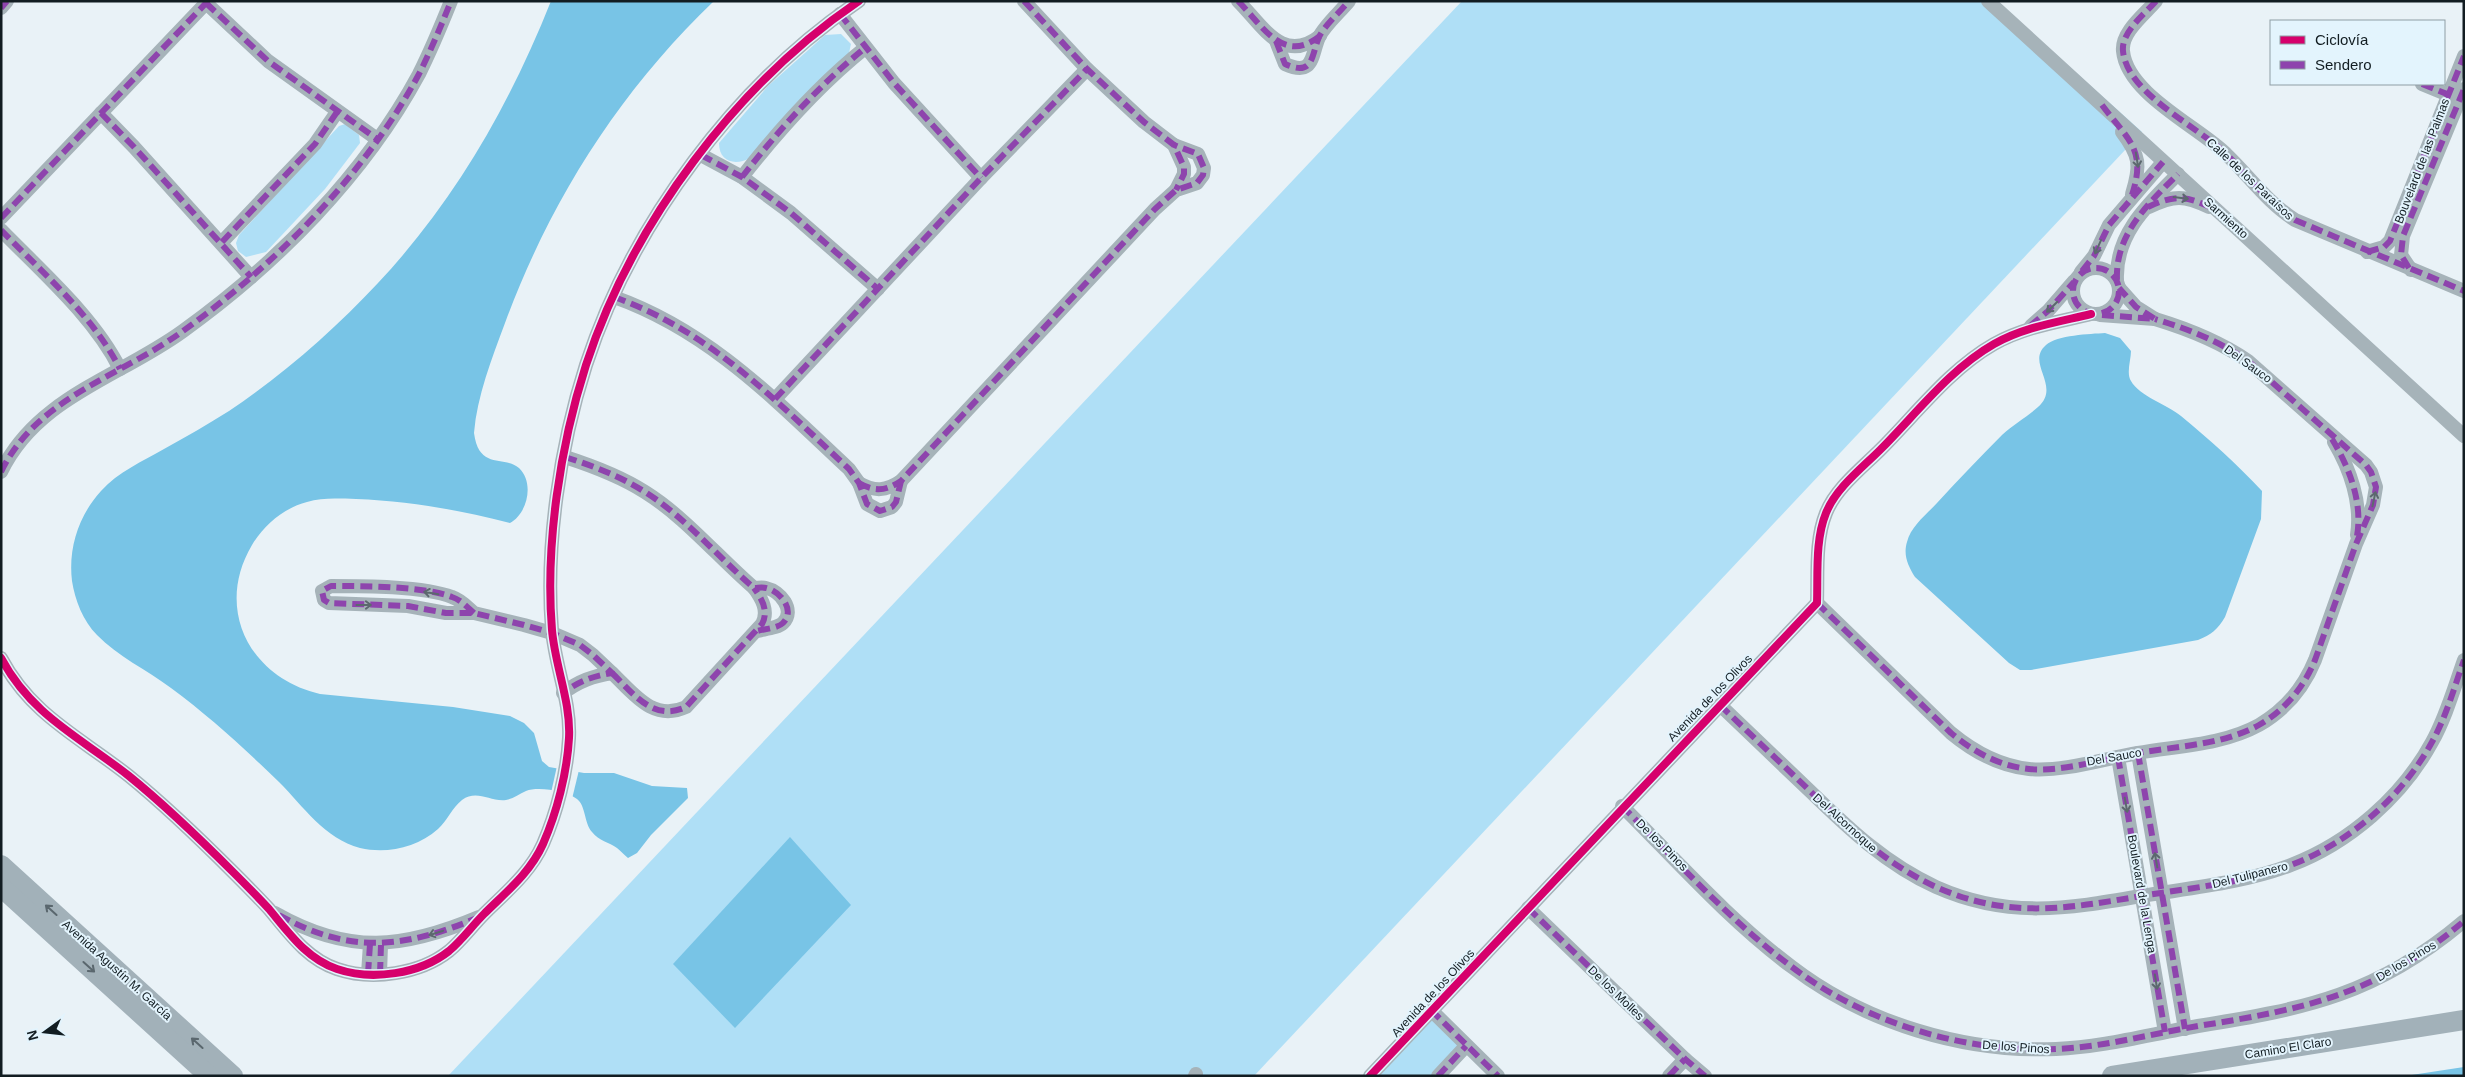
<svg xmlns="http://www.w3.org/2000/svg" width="2465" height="1077" font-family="Helvetica,sans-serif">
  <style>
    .green { fill: #afdff6 }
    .water { fill: #78c4e6 }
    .pier { fill: #e9f2f7 }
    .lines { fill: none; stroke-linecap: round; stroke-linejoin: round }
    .street { stroke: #a6b3b9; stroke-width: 14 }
    .secondary { stroke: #a2b1b9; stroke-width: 20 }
    .quiet { stroke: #8e44ad; stroke-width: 6; stroke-dasharray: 12 6; stroke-linecap: butt }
    .cycleway-casing { stroke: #e3f4fd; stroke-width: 11 }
    .cycleway { stroke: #d6006c; stroke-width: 8 }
    .oneway { stroke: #5c686e }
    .oneway2 { stroke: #5a676e }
    .labels { text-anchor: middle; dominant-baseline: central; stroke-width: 4; stroke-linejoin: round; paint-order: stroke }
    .street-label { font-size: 12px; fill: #121d22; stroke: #e3f4fd }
  </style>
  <rect width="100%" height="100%" fill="#e9f2f7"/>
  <!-- green -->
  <g class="green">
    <path d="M1462,1H1996L2142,132L1254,1076H448Z"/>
    <path d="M841,34L851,44L849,53L750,158C735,166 719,162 719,143L768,86L825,35Z"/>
    <path d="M345,124L359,135L360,143L325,189L266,252L246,257L238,251L236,243L239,235L339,126Z"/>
    <path d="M1431,1010L1466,1046L1438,1076H1370Z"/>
  </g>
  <!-- water -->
  <g class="water">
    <path d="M551,1H714C619,92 550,201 505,323C492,358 477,396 474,433C479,471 505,455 519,468C535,483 527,514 510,523C460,510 409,501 356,499C341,499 323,497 307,502C284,508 264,525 252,545C214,609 250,678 320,694L453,707L510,716L524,723L534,733L542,761L549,767L584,773H614L652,786L687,788L688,798L651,835L637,853L628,858C624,855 621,851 617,848C609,842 599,841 592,832C584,823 586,806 577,799C567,791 538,786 526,791C519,794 513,799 506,800C490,802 477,789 462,800C452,808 447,821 438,829C417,848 386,854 360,848C325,839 303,806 279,782C245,749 209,716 171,688C147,670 117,656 97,635C83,621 75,600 72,581C68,548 79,515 101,491C118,472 143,461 164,449C186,437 208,424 229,411C283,375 334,330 378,283C455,201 510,104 551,1Z"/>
    <path d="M2105,333L2120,338L2131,351C2131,360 2126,373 2131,381C2139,396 2168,405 2181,416C2209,439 2237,464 2262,491L2261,519L2225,617C2218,629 2211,635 2198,640L2031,670H2020L2009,663L1915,577C1908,566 1903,555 1907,542C1911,526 1926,515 1937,503C1958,480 1980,457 2002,435C2014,424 2027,417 2038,407C2062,386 2025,363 2046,345C2057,335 2090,334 2105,333Z"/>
    <path d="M790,837L851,905L735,1028L673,964Z"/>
    <path d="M2464,1067V1076H2405Z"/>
  </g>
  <!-- pier -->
  <path class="pier" d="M557,766L579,770L572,799L551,793Z"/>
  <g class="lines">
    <!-- street -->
    <g class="street">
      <path d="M1024,1L1087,69L1144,122L1174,145L1184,167V174L1176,190"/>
      <path d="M1238,1C1263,26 1283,65 1320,36"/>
      <path d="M1988,1L2464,436"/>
      <path d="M2156,1C2145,14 2121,32 2123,51C2127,94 2199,127 2226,154C2249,176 2268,203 2295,220L2464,291"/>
      <path d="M206,3L268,61L377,139"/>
      <path d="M1,8L7,1"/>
      <path d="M840,14L894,83L981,178"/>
      <path d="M1276,41L1285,64C1314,77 1311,56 1319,37C1325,25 1340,12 1349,1"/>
      <path d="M2422,84L2456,98"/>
      <path d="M101,113L134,147L251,277"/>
      <path d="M2122,132C2140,156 2141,165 2132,194"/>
      <path d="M701,155L742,177L791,213L878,289"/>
      <path d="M742,177C778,131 819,85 865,48"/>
      <path d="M2149,207C2174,195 2184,195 2209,207"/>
      <path d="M1,218L208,1"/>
      <path d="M1,230C42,272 94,317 120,369"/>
      <path d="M222,242L315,144L337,112"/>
      <path d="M2367,252L2384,247L2390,241L2464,56"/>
      <circle cx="2096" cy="291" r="23"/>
      <path d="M2411,270L2401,255L2403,236L2464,89"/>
      <path d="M2081,272L2094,256L2109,225L2163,162"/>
      <path d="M2117,280C2115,234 2148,204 2178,174"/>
      <path d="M614,297C710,331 776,401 849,469L859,483L867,504L880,511L892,507L896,502L901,481"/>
      <path d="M2100,315L2155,319L2136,307L2119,288"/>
      <path d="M2031,326L2048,311L2074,281"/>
      <path d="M775,399L981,178L1087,69"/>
      <path d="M2334,442C2350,469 2362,503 2357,535"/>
      <path d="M565,457C593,466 620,476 645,492C685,517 718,557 754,588C758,588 762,587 766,588C780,591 796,610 783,623C778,628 765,629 757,631"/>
      <path d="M1,472C37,397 120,377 183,331C276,264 364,176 419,74C431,50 441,26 451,1"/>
      <path d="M859,483C875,492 886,491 901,481L1155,209L1176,190L1197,183L1203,175L1204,168L1198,154L1174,145"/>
      <path d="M1817,603L1951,733C1974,752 1999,766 2029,769C2064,772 2103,759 2138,753C2177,746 2223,745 2259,725C2285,710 2304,687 2315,660L2356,544L2373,505L2376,487L2371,472L2366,465L2248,361C2219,341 2188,329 2155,319"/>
      <path d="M474,613C467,607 461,600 452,597C424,586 362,586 331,586L322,591L324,600L329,603L408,606L446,613H474L524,625L552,633L580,645L593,655L612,673C593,676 579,681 563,693"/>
      <path d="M1,658C32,716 80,737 129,776C166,806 200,839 234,873C246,885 258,897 269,909C289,933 307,959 337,969C372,981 420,974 449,951C462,940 472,926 484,914C506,892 530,873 543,844C557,812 567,773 569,738C571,702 555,666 552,630C545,546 560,446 586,365C632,224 736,84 859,1"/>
      <path d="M612,673C634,694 653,722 686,707L762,624C769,611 762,599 754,588"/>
      <path d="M1720,705C1750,734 1781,763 1811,792C1849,829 1886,864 1936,887C2008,919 2066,909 2141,896C2190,888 2244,883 2291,865C2349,843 2402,797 2432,742C2446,717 2454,688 2464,660"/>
      <path d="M2138,753L2185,1029"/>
      <path d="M2118,757L2165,1032"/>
      <path d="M1622,806C1677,861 1730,921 1792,967C1865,1023 1965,1053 2056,1049C2104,1047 2151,1034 2198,1026C2306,1009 2378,994 2464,921"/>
      <path d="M1528,908L1685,1059L1705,1076"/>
      <path d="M275,913C349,955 403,949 479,917"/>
      <path d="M368,974L370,944"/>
      <path d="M380,974L381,945"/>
      <path d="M1431,1010L1498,1076"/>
      <path d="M1195,1076L1196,1074"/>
      <path d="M1370,1076L1817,603C1818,574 1815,540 1826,513C1836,488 1862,468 1880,450C1916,414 1950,369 1994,344C2024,327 2058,322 2091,314"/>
      <path d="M1438,1076L1466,1046"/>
      <path d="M1669,1076L1685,1059"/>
    </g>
    <!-- secondary -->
    <g class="secondary">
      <path d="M1,865L233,1076"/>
      <path d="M1,887L209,1076"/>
      <path d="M2112,1076L2464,1020"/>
    </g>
    <!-- quiet -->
    <g class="quiet">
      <path d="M1024,1L1087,69L1144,122L1174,145L1184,167V174L1176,190"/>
      <path d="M1238,1C1263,26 1283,65 1320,36"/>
      <path d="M2156,1C2145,14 2121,32 2123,51C2127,94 2199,127 2226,154C2249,176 2268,203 2295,220L2464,291"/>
      <path d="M206,3L268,61L377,139"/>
      <path d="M1,8L7,1"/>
      <path d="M840,14L894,83L981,178"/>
      <path d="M1276,41L1285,64C1314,77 1311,56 1319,37C1325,25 1340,12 1349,1"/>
      <path d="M2422,84L2452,96"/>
      <path d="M2102,105C2128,140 2147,149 2132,195"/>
      <path d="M101,113L134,147L251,277"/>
      <path d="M701,155L742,177L791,213L878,289"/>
      <path d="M742,177C778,131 819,85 865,48"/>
      <path d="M2148,207C2179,192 2190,198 2219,211"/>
      <path d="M1,218L208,1"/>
      <path d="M1,230C42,272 94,317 120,369"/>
      <path d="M222,242L315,144L337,112"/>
      <path d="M2367,252L2384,247L2390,241L2464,56"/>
      <circle cx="2096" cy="291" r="23"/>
      <path d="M2409,268L2401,255L2403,236L2464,89"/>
      <path d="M2082,271L2094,256L2109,225L2163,162"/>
      <path d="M2117,280C2115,234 2148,204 2178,174"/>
      <path d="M614,297C710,331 776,401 849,469L859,483L867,504L880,511L892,507L896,502L901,481"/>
      <path d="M2102,315L2155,319L2136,307L2119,288"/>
      <path d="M2030,326L2048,311L2074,282"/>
      <path d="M775,399L981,178L1087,69"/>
      <path d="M2332,439C2349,467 2363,502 2357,536"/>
      <path d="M565,457C593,466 620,476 645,492C685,517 718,557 754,588C758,588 762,587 766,588C780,591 796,610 783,623C778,628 765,629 757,631"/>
      <path d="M1,472C37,397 120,377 183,331C276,264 364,176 419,74C431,50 441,26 451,1"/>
      <path d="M859,483C875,492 886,491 901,481L1155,209L1176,190L1197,183L1203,175L1204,168L1198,154L1174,145"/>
      <path d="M1817,603L1951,733C1974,752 1999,766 2029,769C2064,772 2103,759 2138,753C2177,746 2223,745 2259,725C2285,710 2304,687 2315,660L2356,544L2373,505L2376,487L2371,472L2366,465L2248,361C2219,341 2188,329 2155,319"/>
      <path d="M474,613C467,607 461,600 452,597C424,586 362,586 331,586L322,591L324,600L329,603L408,606L446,613H474L524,625L552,633L580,645L593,655L612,673C593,676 579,681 563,693"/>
      <path d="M612,673C634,694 653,722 686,707L762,624C769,611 762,599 754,588"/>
      <path d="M1720,705C1750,734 1781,763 1811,792C1849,829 1886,864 1936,887C2008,919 2066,909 2141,896C2190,888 2244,883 2291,865C2349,843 2402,797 2432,742C2446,717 2454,688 2464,660"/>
      <path d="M2138,753L2185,1029"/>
      <path d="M2118,757L2165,1032"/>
      <path d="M1622,806C1677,861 1730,921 1792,967C1865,1023 1965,1053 2056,1049C2104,1047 2151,1034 2198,1026C2306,1009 2378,994 2464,921"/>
      <path d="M1528,908L1685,1059L1705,1076"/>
      <path d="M279,915C350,955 405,948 477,918"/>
      <path d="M368,974L370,944"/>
      <path d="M380,974L381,945"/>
      <path d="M1431,1010L1498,1076"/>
      <path d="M1438,1076L1466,1046"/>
      <path d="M1669,1076L1685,1059"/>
    </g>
    <defs>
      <g id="cycleway">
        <path d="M1,658C32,716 80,737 129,776C166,806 200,839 234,873C246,885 258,897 269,909C289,933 307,959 337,969C372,981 420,974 449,951C462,940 472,926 484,914C506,892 530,873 543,844C557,812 567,773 569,738C571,702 555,666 552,630C545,546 560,446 586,365C632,224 736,84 859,1"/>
        <path d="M1370,1076L1817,603C1818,574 1815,540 1826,513C1836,488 1862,468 1880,450C1916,414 1950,369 1994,344C2024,327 2058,322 2091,314"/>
      </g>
    </defs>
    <!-- cycleway casing -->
    <use href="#cycleway" class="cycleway-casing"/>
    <!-- cycleway -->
    <use href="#cycleway" class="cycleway"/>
  </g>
  <!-- one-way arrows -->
  <defs><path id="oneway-shaft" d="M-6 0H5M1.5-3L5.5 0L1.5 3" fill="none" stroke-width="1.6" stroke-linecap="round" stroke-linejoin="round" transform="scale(1.25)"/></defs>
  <g class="oneway">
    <use href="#oneway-shaft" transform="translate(2137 160) rotate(81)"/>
    <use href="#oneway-shaft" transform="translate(2181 198) rotate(7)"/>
    <use href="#oneway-shaft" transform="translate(2098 247) rotate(114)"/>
    <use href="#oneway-shaft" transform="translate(2052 307) rotate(135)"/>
    <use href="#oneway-shaft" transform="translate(2374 499) rotate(-78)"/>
    <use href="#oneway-shaft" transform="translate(431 593) rotate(-170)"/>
    <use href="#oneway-shaft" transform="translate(364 605)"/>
    <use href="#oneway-shaft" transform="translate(2126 805) rotate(80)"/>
    <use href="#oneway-shaft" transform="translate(2156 860) rotate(-100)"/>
    <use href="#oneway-shaft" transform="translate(436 933) rotate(162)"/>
    <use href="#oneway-shaft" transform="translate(2156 982) rotate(81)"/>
  </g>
  <g class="oneway2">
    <use href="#oneway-shaft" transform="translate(51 910) rotate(-138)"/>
    <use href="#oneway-shaft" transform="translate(89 967) rotate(42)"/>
    <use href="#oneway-shaft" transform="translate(197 1043) rotate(-138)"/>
  </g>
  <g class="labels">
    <!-- street labels -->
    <g class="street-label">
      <text transform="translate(2422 161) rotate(-69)">Bouvelard de las Palmas</text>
      <text transform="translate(2250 179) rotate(43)">Calle de los Paraísos</text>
      <text transform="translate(2226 218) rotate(42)">Sarmiento</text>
      <text transform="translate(2248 364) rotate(36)">Del Sauco</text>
      <text transform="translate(1710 698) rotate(-46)">Avenida de los Olivos</text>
      <text transform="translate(2114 757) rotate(-10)">Del Sauco</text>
      <text transform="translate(1845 823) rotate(42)">Del Alcornoque</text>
      <text transform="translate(1662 845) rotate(45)">De los Pinos</text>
      <text transform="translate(2250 875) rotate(-14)">Del Tulipanero</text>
      <text transform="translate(2142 894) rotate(80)">Boulevard de la Lenga</text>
      <text transform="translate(2406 961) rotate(-31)">De los Pinos</text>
      <text transform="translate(117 970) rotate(42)">Avenida Agustín M. García</text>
      <text transform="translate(1433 993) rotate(-47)">Avenida de los Olivos</text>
      <text transform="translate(1616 993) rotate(44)">De los Molles</text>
      <text transform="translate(2016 1047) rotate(4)">De los Pinos</text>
      <text transform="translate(2288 1048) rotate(-9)">Camino El Claro</text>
    </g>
  </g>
  <!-- border -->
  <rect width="2465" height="1077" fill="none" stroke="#121d22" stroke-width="5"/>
  <!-- legend -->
  <rect x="2270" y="20" width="175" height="65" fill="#e3f4fd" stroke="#8f9ea5"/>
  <rect x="2280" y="36" width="25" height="8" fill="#d6006c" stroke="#8f9ea5"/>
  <text x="2315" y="45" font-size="15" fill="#121d22">Ciclovía</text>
  <rect x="2280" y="61" width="25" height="8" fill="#8e44ad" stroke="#8f9ea5"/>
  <text x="2315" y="70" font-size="15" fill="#121d22">Sendero</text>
  <!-- north arrow -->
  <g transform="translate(45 1032) rotate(255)" stroke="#e3f4fd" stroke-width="4" paint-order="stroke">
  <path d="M0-4L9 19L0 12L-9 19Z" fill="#121d22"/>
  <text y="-8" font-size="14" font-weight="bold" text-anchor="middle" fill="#121d22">N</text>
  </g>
</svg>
